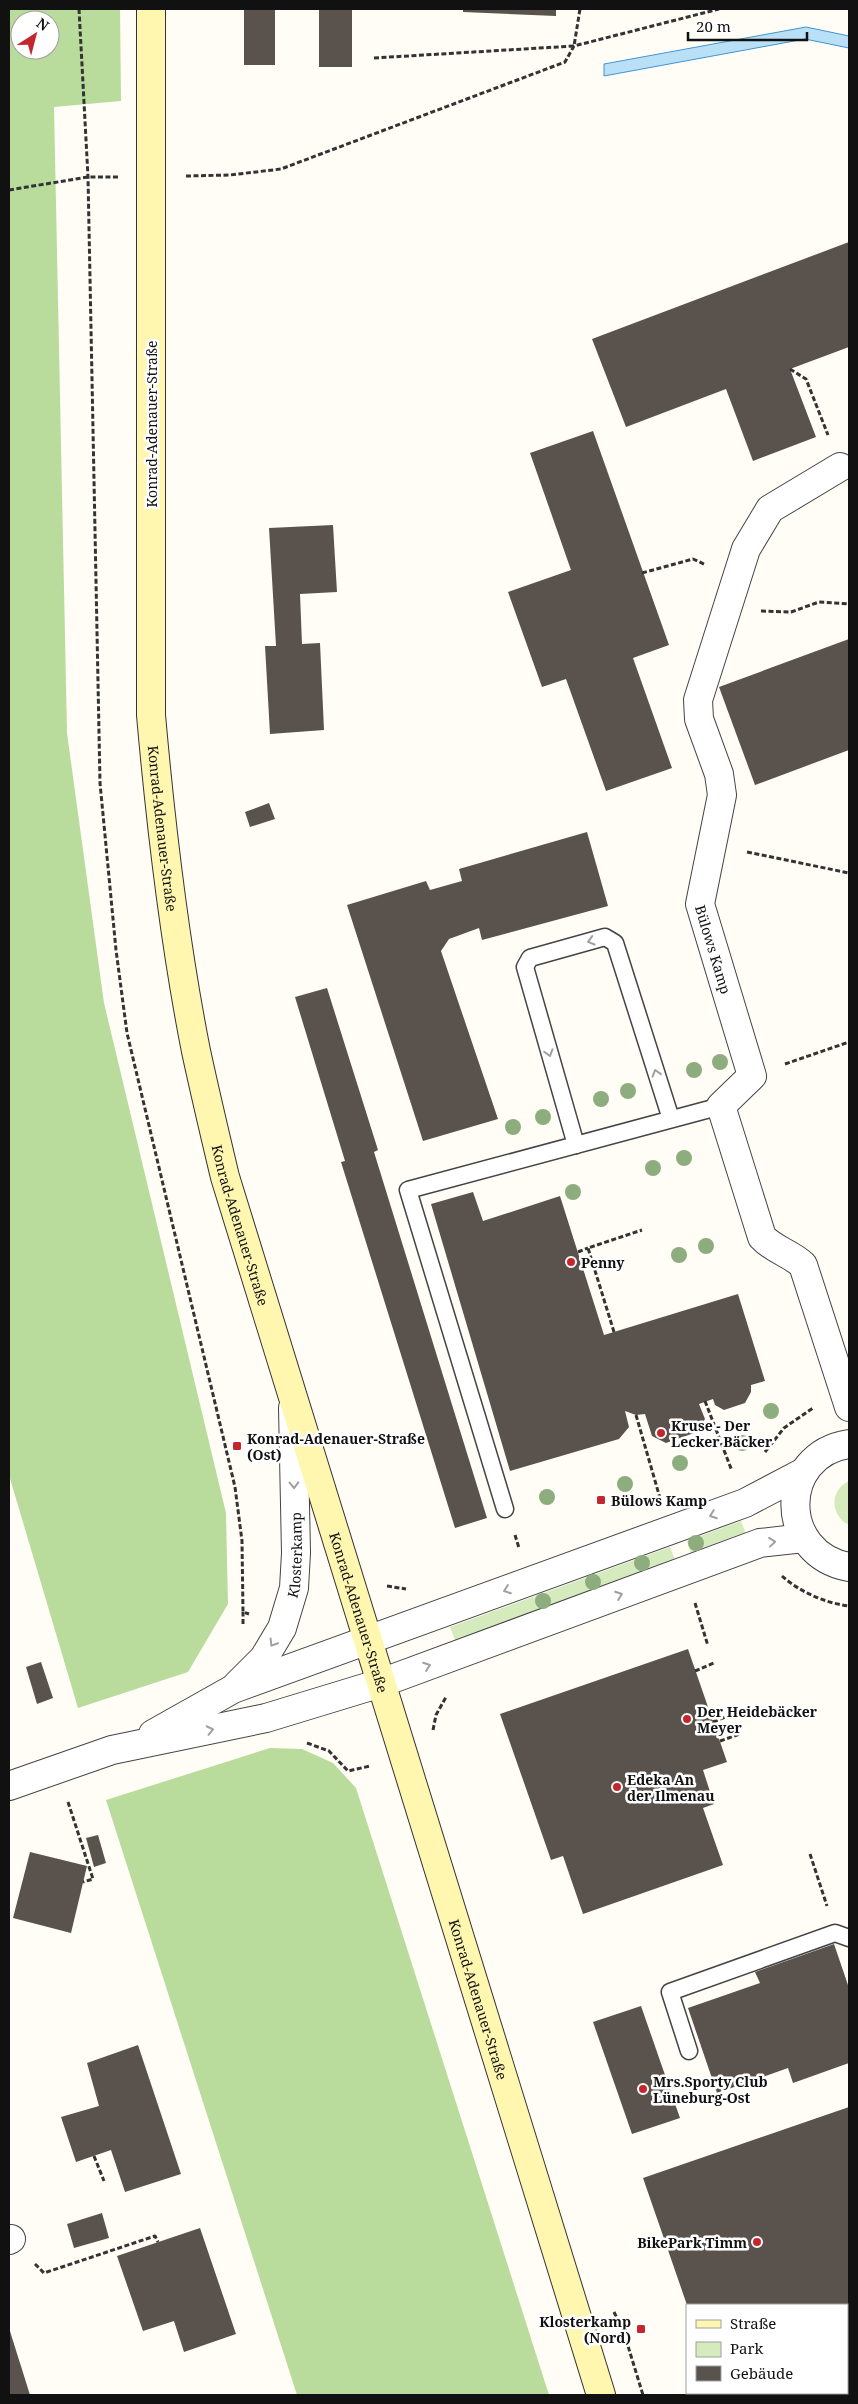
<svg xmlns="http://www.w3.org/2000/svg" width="858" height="2404" font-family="'Noto Serif',serif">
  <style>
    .green { fill: #d5ebbd }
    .forest { fill: #b9dc9c; fill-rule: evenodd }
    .water { fill: #b9e0f7; stroke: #3f96cf }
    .building { fill: #5a524d }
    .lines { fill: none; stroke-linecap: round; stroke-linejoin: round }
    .lane-casing { stroke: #444; stroke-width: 19 }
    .street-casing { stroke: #444; stroke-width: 30 }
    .secondary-casing { stroke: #333; stroke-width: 30 }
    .path { stroke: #333; stroke-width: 3; stroke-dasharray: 5 2.5; stroke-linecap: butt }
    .lane { stroke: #fff; stroke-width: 16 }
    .street { stroke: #fff; stroke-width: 28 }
    .secondary { stroke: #fff6b0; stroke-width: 28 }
    .tree { fill: #8dad7f }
    .oneway { stroke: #a0a0a0 }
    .poi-dot { fill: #c4262e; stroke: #fff; stroke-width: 2 }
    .labels { text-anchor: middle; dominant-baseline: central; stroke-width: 5; stroke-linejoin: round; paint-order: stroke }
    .street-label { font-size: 14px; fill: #111; stroke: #fff }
    .poi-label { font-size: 14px; font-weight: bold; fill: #111; stroke: #fff; text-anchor: start }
  </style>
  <rect width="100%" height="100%" fill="#fffdf5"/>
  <!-- green -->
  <g class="green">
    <path d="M849,1481V1525C830,1516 829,1490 849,1481Z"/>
    <path d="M741,1521L746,1534L691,1554L687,1541Z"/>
    <path d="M670,1547L675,1560L455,1640L450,1627Z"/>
  </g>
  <!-- forest -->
  <g class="forest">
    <path d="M9,9H120L121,101L54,107L67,733L104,1003L226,1513L228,1604L188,1672L78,1708L9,1475ZM20,20H50V50H20Z"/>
    <path d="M270,1748L302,1749L333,1763L356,1788L549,2395H297L106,1800Z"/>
  </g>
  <!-- water -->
  <path class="water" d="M806,27L849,36V48L805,39L604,76V64Z"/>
  <!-- building -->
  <g class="building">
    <rect x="244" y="9" width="31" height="56"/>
    <rect x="319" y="9" width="33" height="58"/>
    <path d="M463,9H556V16L463,12Z"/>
    <path d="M849,242V347L790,369L816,437L753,461L726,389L626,427L592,339Z"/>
    <path d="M593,431L669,645L633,658L672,768L606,791L566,679L542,687L508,592L571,570L530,453Z"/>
    <path d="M333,525L337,592L300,594L302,644L320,643L324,730L270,734L265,646H276L269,528Z"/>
    <path d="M849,639V750L755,785L719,687Z"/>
    <path d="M269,803L275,819L250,827L245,812Z"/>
    <path d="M587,832L608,906L482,940L479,928L449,939L441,951L498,1119L423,1141L347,905L426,881L430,890L462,881L459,869Z"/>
    <path d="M327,988L378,1150L374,1152L487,1518L455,1528L341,1162L345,1161L295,997Z"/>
    <path d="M473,1192L483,1221L560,1196L604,1335L738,1294L765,1381L751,1385V1392L745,1403L724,1410L715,1405L713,1399L699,1404L705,1419L697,1432L666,1443L652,1436L645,1414L636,1415L625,1411L629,1427L619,1439L510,1471L431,1204Z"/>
    <path d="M688,1649L727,1762L703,1770L714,1804L703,1808L723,1865L583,1914L563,1856L551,1860L500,1714Z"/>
    <path d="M41,1662L53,1698L37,1704L26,1667Z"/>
    <path d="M98,1835L106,1863L94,1867L86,1838Z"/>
    <path d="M30,1852L87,1866L71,1933L13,1918Z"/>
    <path d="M834,1944L849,1988V2063L793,2083L788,2068L717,2093L688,2008L760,1983L755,1972Z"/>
    <path d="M641,2006L680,2118L632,2134L593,2022Z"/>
    <path d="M138,2045L181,2174L125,2192L111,2150L76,2162L61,2117L99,2106L87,2063Z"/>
    <path d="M849,2107V2339L847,2340V2305H687L643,2178Z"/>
    <path d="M102,2213L109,2238L74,2248L67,2224Z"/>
    <path d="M200,2228L236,2334L184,2352L174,2321L143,2331L117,2256Z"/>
    <path d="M9,2328L30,2395H9Z"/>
  </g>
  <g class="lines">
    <defs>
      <g id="lane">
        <path d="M576,1145L525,967L530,958L605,937L615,943L671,1119"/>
        <path d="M505,1509L408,1190L721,1106"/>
        <path d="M689,2051L670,1992L835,1933L849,1938"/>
        <path d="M822,2393V2395"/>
        <path d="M835,2395L843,2393"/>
      </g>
      <g id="street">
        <path id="s1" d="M840,467L770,509L746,549L698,700L699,719L719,774L722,795L700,904L752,1076L721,1106L762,1237C774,1250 790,1253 803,1265L849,1407"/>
        <path d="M849,1444C777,1455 778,1554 849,1567"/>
        <path id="s2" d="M237,1685L264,1658L282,1628L294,1588L296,1553L293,1408"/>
        <path d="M153,1734L233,1689L745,1503L804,1472"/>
        <path d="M9,1786L112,1750L266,1718L381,1683L760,1543L804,1538"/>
        <path d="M9,2240L11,2239"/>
      </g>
      <g id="secondary">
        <path id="s3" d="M151,9V715C161,828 174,940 196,1051C205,1093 215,1135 225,1177L601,2395"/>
      </g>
    </defs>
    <!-- lane casing -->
    <use href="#lane" class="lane-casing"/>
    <!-- street casing -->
    <use href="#street" class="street-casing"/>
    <!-- secondary casing -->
    <use href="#secondary" class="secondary-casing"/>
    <!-- path -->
    <g class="path">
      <path d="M79,9L88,177L100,783L116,950L127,1033L235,1487L242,1541L243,1612L249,1614"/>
      <path d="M374,58L574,46L580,9"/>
      <path d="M186,176L230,175L281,169L565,62L574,46L719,9"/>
      <path d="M9,190L88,177H118"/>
      <path d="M790,369L806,379L828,435"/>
      <path d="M642,573L693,559L706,565"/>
      <path d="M761,611L791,612L819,602L849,604"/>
      <path d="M747,852L849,873"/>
      <path d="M785,1064L849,1042"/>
      <path d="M578,1252L588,1248"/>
      <path d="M614,1332L588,1248L642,1230"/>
      <path d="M705,1401L732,1471"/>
      <path d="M636,1415L660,1498"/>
      <path d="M765,1452L784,1428L813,1408"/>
      <path d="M515,1535L519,1548"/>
      <path d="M782,1576C800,1592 825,1603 849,1606"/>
      <path d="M387,1586L406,1589"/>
      <path d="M695,1603L708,1646"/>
      <path d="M243,1624V1612"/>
      <path d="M695,1671L714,1663"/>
      <path d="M713,1722L733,1714"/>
      <path d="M433,1730L436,1715L446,1697"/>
      <path d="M720,1741L740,1734"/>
      <path d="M307,1743L329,1751L348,1771L370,1766"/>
      <path d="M68,1802L93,1879L83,1882"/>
      <path d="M810,1854L827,1906"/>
      <path d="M94,2156L104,2181"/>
      <path d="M35,2264L44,2273L155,2236L158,2242"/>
      <path d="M614,2312L624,2333L643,2395"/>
    </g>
    <!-- lane -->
    <use href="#lane" class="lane"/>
    <!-- street -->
    <use href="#street" class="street"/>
    <!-- secondary -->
    <use href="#secondary" class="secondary"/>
  </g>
  <!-- trees -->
  <g class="tree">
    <circle cx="720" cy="1062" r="8"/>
    <circle cx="694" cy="1070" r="8"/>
    <circle cx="628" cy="1091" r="8"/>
    <circle cx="601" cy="1099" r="8"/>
    <circle cx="543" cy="1117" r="8"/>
    <circle cx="513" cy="1127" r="8"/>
    <circle cx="684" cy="1158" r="8"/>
    <circle cx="653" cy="1168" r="8"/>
    <circle cx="573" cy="1192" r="8"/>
    <circle cx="706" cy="1246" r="8"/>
    <circle cx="679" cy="1255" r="8"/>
    <circle cx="771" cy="1411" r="8"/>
    <circle cx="742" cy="1443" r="8"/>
    <circle cx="680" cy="1463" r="8"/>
    <circle cx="625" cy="1484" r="8"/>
    <circle cx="547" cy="1497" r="8"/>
    <circle cx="696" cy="1543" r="8"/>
    <circle cx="642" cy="1563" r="8"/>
    <circle cx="593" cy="1582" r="8"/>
    <circle cx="543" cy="1601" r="8"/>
  </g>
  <!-- one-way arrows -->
  <defs><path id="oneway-chevron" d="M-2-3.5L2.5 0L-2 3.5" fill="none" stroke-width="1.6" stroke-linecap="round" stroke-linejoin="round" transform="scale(1.25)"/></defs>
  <g class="oneway">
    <use href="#oneway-chevron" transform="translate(591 941) rotate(164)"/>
    <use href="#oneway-chevron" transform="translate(549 1053) rotate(74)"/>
    <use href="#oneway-chevron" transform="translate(656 1073) rotate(-107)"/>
    <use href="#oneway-chevron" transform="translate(294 1485) rotate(89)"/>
    <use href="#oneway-chevron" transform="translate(713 1515) rotate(160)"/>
    <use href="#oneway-chevron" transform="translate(772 1542) rotate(-6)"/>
    <use href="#oneway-chevron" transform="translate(507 1590) rotate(160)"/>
    <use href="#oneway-chevron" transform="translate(619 1595) rotate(-20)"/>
    <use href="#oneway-chevron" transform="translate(273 1643) rotate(122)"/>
    <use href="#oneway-chevron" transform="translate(427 1666) rotate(-20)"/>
    <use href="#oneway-chevron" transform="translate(210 1730) rotate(-12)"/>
  </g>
  <!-- markers -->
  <g class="poi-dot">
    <circle cx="571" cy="1262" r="5"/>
    <circle cx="661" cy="1433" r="5"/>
    <rect x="232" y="1441" width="10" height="10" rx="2.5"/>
    <rect x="596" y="1495" width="10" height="10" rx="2.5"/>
    <circle cx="687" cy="1719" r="5"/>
    <circle cx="617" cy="1787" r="5"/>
    <circle cx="643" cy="2089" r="5"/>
    <circle cx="757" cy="2242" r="5"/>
    <rect x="636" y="2324" width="10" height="10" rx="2.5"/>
  </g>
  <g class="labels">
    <!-- street labels -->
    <g class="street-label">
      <text transform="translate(151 424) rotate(-90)">Konrad-Adenauer-Straße</text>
      <text stroke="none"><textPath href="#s3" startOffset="820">Konrad-Adenauer-Straße</textPath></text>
      <text stroke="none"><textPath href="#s1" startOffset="544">Bülows Kamp</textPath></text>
      <text stroke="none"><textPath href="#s3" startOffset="1225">Konrad-Adenauer-Straße</textPath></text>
      <text stroke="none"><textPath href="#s2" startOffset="148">Klosterkamp</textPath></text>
      <text stroke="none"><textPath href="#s3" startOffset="1630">Konrad-Adenauer-Straße</textPath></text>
      <text stroke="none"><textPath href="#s3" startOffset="2035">Konrad-Adenauer-Straße</textPath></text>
    </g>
    <!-- poi labels -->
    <g class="poi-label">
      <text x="581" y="1262">Penny</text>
      <text x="671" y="1425">Kruse - Der<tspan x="671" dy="16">Lecker Bäcker</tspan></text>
      <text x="247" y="1438">Konrad-Adenauer-Straße<tspan x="247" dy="16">(Ost)</tspan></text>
      <text x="611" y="1500">Bülows Kamp</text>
      <text x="697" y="1711">Der Heidebäcker<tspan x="697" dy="16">Meyer</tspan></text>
      <text x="627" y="1779">Edeka An<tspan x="627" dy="16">der Ilmenau</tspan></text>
      <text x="653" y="2081">Mrs.Sporty Club<tspan x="653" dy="16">Lüneburg-Ost</tspan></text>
      <text x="747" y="2242" text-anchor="end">BikePark Timm</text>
      <text x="631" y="2321" text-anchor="end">Klosterkamp<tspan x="631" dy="16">(Nord)</tspan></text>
    </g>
  </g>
  <!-- border -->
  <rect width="858" height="2404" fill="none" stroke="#111111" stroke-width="20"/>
  <!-- legend -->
  <rect x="686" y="2304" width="162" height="90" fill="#ffffff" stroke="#a0a0a0"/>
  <rect x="696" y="2320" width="25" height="8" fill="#fff6b0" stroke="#a0a0a0"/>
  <text x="730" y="2329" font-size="15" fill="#111111">Straße</text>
  <rect x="696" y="2342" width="25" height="15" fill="#d5ebbd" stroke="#a0a0a0"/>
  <text x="730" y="2354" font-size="15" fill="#111111">Park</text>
  <rect x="696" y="2366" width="25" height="15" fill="#5a524d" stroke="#a0a0a0"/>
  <text x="730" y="2379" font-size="15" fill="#111111">Gebäude</text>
  <!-- north arrow -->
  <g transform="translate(35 35) rotate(36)"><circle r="24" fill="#ffffff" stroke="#a0a0a0"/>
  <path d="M0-4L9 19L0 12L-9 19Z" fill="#c4262e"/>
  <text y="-8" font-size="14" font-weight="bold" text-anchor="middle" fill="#111111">N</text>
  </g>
  <!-- scale -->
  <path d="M688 32v8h119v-8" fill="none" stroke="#111111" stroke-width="2.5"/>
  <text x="696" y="32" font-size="15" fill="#111111" stroke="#ffffff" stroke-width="4" paint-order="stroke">20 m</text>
</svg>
